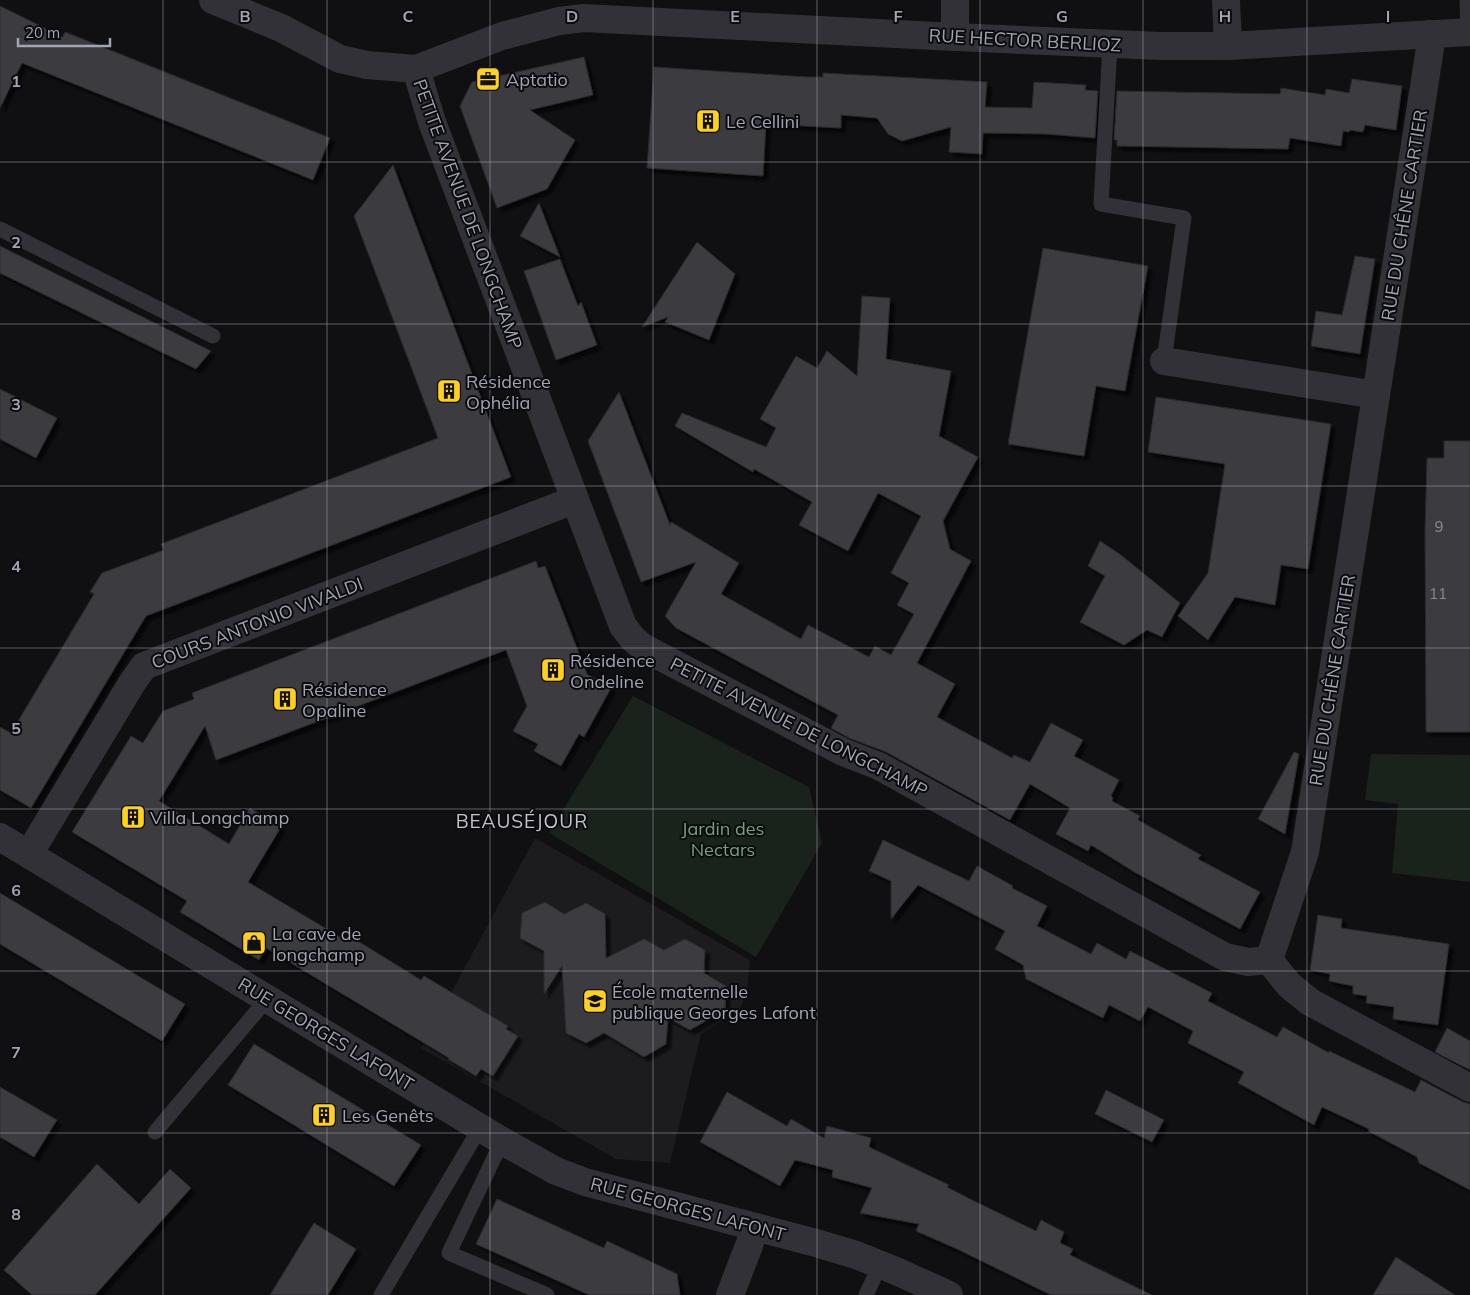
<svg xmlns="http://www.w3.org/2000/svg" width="1470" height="1295" font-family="Mulish,sans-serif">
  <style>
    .built { fill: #1c1c1f }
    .green { fill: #1a221c }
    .building { fill: #3a3a40; stroke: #2b2a2e; filter: url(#shadow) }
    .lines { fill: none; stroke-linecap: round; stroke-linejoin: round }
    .service { stroke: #313137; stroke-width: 15 }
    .minor { stroke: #313137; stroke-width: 28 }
    .grid { fill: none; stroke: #a0a4b4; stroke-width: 1; stroke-opacity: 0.55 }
    .labels { text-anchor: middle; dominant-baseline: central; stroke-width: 4; stroke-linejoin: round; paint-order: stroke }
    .number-label { font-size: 15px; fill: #868a97 }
    .street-label { font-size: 18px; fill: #a0a4b4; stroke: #0b0b0d }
    .poi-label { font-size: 18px; fill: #a0a4b4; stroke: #0b0b0d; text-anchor: start }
    .park-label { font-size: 18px; fill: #76a07e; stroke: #0b0b0d }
    .neighbourhood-label { font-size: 19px; letter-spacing: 1px; fill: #c2c3cf; stroke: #0b0b0d }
    .grid-label { font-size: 16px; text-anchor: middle; font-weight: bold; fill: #a0a4b4; stroke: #0b0b0d; stroke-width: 4; stroke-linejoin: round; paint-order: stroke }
  </style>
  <defs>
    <filter id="shadow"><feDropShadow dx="4.5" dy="4.5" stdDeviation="1" flood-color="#0009"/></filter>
  </defs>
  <rect width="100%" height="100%" fill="#101012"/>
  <!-- built -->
  <path class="built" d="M535,838L750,960L747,992L740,1009L701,1034L670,1163L616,1159L421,1048Z"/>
  <!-- green -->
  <g class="green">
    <path d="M633,696L809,787L822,843L756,957L549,833Z"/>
    <path d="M1371,754L1470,755V882L1392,873L1398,804L1365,800Z"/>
  </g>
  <!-- building -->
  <g class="building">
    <path d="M0,6L63,37L65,32L330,138L313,180L22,63L0,108Z"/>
    <path d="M584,57L593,95L530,110L575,140L547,189L497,208L460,106L472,82Z"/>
    <path d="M654,67L807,77H823V73L987,82L985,107L1032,108L1034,82L1086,85L1085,90L1098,91L1095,138L1046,134L983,133L982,154L949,152L951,127L902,141L888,134L877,118L841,115V128L766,124L763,176L647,168Z"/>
    <path d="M1352,79L1402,86L1396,130L1365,125L1363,132L1350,130L1349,132L1343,131L1341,146L1290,138L1288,149L1117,146V140H1114L1117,91L1280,94L1281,88L1325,95L1326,89L1349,93Z"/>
    <path d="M393,165L511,477L146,616L31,808L0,790V727L11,733L94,594L90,592L102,573L164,550L161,544L438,438L354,216Z"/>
    <path d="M539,203L560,257L520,236Z"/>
    <path d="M697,242L735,274L709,340L665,322L668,317L642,327Z"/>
    <path d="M0,246L211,351L196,369L0,273Z"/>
    <path d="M1043,248L1148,266L1125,391L1096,386L1084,456L1008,444Z"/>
    <path d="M1355,256L1375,259L1360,354L1311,346L1316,311L1342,315Z"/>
    <path d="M560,259L578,306L581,302L597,345L556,360L524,271Z"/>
    <path d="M862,296L890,298L886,359L951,371L939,436L978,457L943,521L950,549L971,561L917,663L955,684L937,717L1012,758L1014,755L1030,762L1051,723L1083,740L1074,756L1119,780L1111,796L1113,798L1112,801L1140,816L1138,820L1201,855L1198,859L1260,892L1240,929L1136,873L1091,845L1088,851L1056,834L1070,808L1030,784L1010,820L886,752L849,738L831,728L838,715L676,628L665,616L696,562L641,582L588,441L619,392L670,525L671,522L739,563L721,594L801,639L808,625L869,657L875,646L891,655L914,614L897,605L909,583L891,573L921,516L878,493L848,551L799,525L812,502L754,469L753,472L675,426L682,413L766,447L776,428L760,419L796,356L817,368L827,351L857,376Z"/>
    <path d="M0,389L57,418L36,458L0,439Z"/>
    <path d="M1156,397L1331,424L1308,569L1281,565L1275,605L1235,597L1208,640L1178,616L1208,573L1225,464L1148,452Z"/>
    <path d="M1444,441H1470V732H1426L1425,531L1427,458H1444Z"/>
    <path d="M1100,541L1121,555L1180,603L1162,637L1147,630L1124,645L1080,622L1105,576L1088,566Z"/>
    <path d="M536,561L538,568L545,566L587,674L611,688L584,737L579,734L561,766L534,751L538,744L513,731L527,706L506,650L216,760L205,726L159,801L229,844L250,808L281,827L248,882L345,940L348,935L421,980L424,976L508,1026L506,1029L518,1036L493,1076L481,1069L476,1076L448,1059L449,1058L266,948L259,960L180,912L187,901L72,832L131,736L143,743L163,711L194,699L192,693Z"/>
    <path d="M1294,752L1299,754L1285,834L1258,819Z"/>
    <path d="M883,840L969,881L977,866L1013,886L1012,888L1047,906L1037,926L1091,954L1097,943L1126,959L1130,951L1212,993L1208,1001L1277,1037L1283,1027L1329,1053V1051L1415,1092L1421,1080L1463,1102L1470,1104V1190L1419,1163L1417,1157L1368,1131L1369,1129L1322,1107L1314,1125L1238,1083L1244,1072L1188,1043L1193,1031L1148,1007L1140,1021L1109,1005L1103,1018L1026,979L1023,965L995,949L1005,931L918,885L891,919V881L869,871Z"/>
    <path d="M0,893L185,1004L162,1041L0,944Z"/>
    <path d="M545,902L564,914L586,903L605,914L606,958L644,939L664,950L685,939L705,950L704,973L726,986L725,1010L690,1030L668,1018L666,1044L644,1057L604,1033L586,1043L566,1033L562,966L544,994V951L520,938L522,913Z"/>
    <path d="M1318,915L1342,919L1341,928L1449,944L1438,1025L1393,1019L1394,1007L1366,1003L1367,996L1353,994V986L1329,981L1330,974L1310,970Z"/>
    <path d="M1447,1028L1470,1041V1070L1435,1052Z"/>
    <path d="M254,1044L421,1145L394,1186L228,1085Z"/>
    <path d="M0,1087L57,1120L34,1157L0,1137Z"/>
    <path d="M1106,1090L1164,1120L1152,1142L1095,1114Z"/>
    <path d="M727,1092L787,1126L791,1119L824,1138L827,1126L871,1138L869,1147L949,1185L947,1187L972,1200L1036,1231L1041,1220L1064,1232L1060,1243L1073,1249L1070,1255L1152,1295H1051L957,1249L916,1231L919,1224L860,1213L872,1188L832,1177L833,1170L795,1160L780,1186L700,1142Z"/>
    <path d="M97,1164L139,1204L170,1169L191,1188L95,1295H32L4,1270Z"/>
    <path d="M497,1199L604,1248L607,1241L677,1274L680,1295H589L476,1244Z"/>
    <path d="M314,1223L356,1249L328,1295H270Z"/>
    <path d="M1396,1257L1455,1295H1373Z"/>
  </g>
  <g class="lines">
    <!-- service -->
    <g class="service">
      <path d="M1467,0L1468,32"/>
      <path d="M1110,45L1101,204L1184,218L1164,361"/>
      <path d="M0,229L213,336"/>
      <path d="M155,1132L268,998"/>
      <path d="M502,1141L449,1253L547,1295"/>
      <path d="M381,1295L480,1128"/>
      <path d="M866,1295L880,1265"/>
    </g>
    <!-- minor -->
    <g class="minor">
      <path d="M213,0L281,28L340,59L367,65L416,69L502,36L559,21L584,18L955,37L1161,46H1228L1470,32"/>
      <path d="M1226,0L1228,46"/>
      <path d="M955,37V0"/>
      <path d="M416,69L432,122L623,626L633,639L644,648L843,752L879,766L1225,957L1248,962L1269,960"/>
      <path d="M1164,361L1376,395"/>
      <path d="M0,837L502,1141L556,1171L585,1182L816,1243L856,1255L896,1271L949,1295"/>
      <path d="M29,854L132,683L144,666L574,500"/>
      <path d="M1269,960L1305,852L1430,48V34"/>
      <path d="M1269,960L1289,985L1310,1002L1470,1088"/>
      <path d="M730,1295L750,1243L754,1227"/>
    </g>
  </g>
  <!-- grid -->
  <path class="grid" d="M163,0V1295M327,0V1295M490,0V1295M653,0V1295M817,0V1295M980,0V1295M1143,0V1295M1307,0V1295M0,162H1470M0,324H1470M0,486H1470M0,648H1470M0,809H1470M0,971H1470M0,1133H1470"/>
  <!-- icons -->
  <defs>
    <symbol id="office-square" viewBox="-11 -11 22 22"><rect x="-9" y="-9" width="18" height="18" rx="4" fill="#fed11c" stroke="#0b0b0d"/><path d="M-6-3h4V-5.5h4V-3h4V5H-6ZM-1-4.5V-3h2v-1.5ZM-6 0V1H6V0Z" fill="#111"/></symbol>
    <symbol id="building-square" viewBox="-11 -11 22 22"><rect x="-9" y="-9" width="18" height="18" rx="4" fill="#fed11c" stroke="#0b0b0d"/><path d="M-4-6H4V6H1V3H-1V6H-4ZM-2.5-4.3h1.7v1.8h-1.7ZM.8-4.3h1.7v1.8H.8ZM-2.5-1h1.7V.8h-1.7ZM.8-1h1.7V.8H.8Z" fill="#111"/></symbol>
    <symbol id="shop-square" viewBox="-11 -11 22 22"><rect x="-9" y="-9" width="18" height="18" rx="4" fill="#fed11c" stroke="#0b0b0d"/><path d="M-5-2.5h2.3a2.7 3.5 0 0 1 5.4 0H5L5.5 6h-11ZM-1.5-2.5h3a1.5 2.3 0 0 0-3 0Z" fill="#111"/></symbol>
    <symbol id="school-square" viewBox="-11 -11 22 22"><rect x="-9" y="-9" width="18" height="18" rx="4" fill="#fed11c" stroke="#0b0b0d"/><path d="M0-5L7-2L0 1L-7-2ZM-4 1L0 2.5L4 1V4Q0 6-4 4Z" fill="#111"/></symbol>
  </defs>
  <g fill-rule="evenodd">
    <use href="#office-square" x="474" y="65" width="28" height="28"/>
    <use href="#building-square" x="694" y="107" width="28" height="28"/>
    <use href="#building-square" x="435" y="377" width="28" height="28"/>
    <use href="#building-square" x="539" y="656" width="28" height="28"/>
    <use href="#building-square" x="271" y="685" width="28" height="28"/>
    <use href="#building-square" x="119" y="803" width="28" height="28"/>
    <use href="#shop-square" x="240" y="929" width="28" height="28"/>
    <use href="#school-square" x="581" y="987" width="28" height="28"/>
    <use href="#building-square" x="310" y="1101" width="28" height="28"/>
  </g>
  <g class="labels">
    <!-- number labels -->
    <g class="number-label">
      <text x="1439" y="526">9</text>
      <text x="1438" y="593">11</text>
    </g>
    <!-- street labels -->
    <g class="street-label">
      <text transform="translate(1025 40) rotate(3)">RUE HECTOR BERLIOZ</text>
      <text transform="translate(468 214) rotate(70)">PETITE AVENUE DE LONGCHAMP</text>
      <text transform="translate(1404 215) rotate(-81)">RUE DU CHÊNE CARTIER</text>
      <text transform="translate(257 623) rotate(-21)">COURS ANTONIO VIVALDI</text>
      <text transform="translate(1332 680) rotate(-81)">RUE DU CHÊNE CARTIER</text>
      <text transform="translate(799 727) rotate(27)">PETITE AVENUE DE LONGCHAMP</text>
      <text transform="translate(326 1034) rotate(31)">RUE GEORGES LAFONT</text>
      <text transform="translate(688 1209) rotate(15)">RUE GEORGES LAFONT</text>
    </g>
    <!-- poi labels -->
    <g class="poi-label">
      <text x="506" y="79">Aptatio</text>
      <text x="726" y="121">Le Cellini</text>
      <text x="466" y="381">Résidence<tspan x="466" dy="21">Ophélia</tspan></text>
      <text x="570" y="660">Résidence<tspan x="570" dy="21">Ondeline</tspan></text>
      <text x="302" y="689">Résidence<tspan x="302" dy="21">Opaline</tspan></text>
      <text x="150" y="817">Villa Longchamp</text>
      <text x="272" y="933">La cave de<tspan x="272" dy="21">longchamp</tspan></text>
      <text x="612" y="991">École maternelle<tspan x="612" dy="21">publique Georges Lafont</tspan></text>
      <text x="342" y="1115">Les Genêts</text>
    </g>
    <!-- park labels -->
    <g class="park-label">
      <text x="723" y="828">Jardin des<tspan x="723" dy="21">Nectars</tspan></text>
    </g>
    <!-- neighbourhood labels -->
    <g class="neighbourhood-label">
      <text x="522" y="821">BEAUSÉJOUR</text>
    </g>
  </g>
  <g class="grid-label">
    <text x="245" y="22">B</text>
    <text x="408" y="22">C</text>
    <text x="572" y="22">D</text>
    <text x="735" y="22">E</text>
    <text x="898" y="22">F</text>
    <text x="1062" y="22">G</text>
    <text x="1225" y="22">H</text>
    <text x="1388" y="22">I</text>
    <text x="16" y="87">1</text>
    <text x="16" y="248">2</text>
    <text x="16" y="410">3</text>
    <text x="16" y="572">4</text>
    <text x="16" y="734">5</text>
    <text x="16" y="896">6</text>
    <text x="16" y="1058">7</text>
    <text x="16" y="1220">8</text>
  </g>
  <!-- scale -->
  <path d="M18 38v8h92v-8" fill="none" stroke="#a0a4b4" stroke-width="2.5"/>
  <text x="25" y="38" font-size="15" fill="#a0a4b4" stroke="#0b0b0d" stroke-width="4" paint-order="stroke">20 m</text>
</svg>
